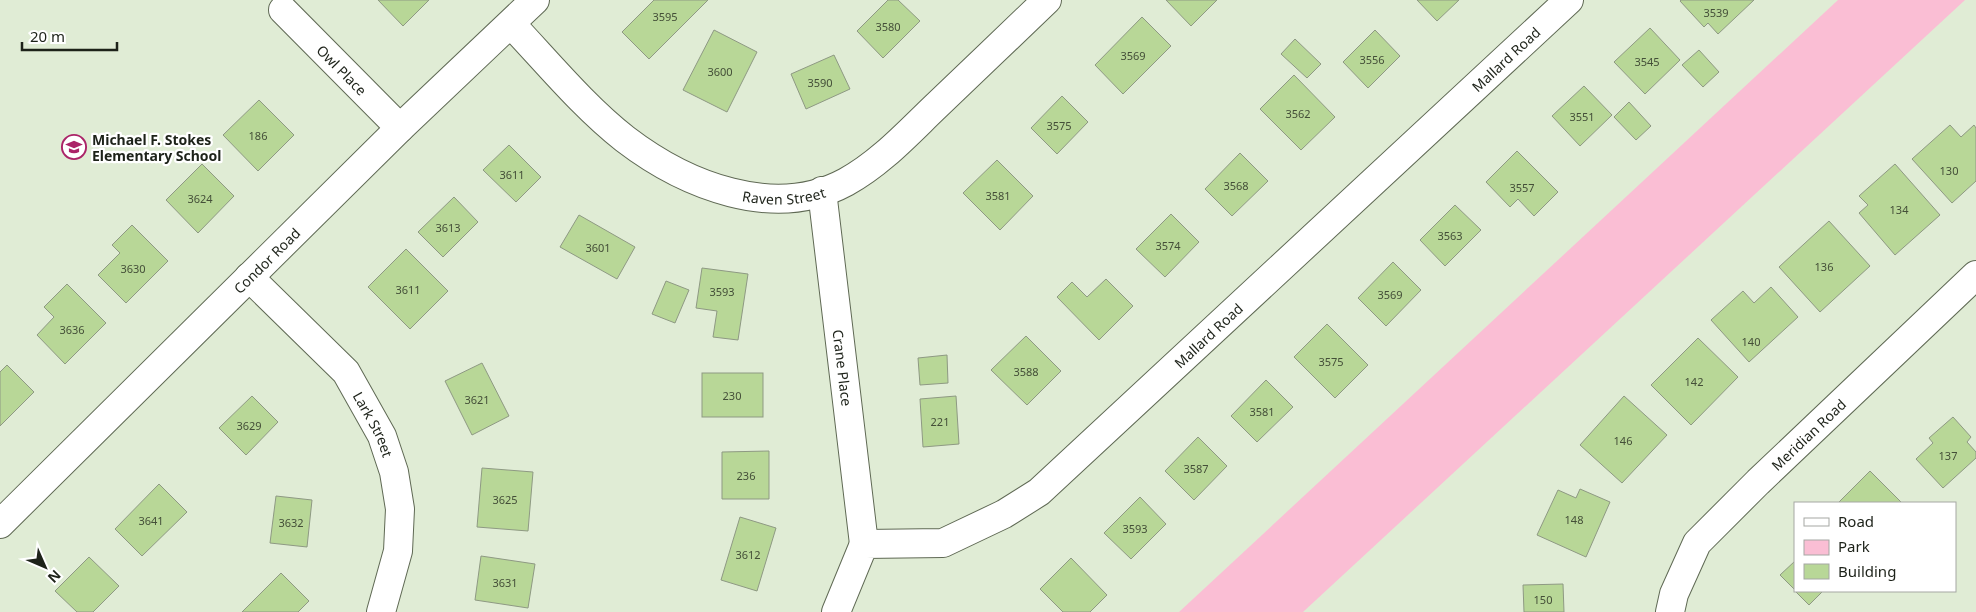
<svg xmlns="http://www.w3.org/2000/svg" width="1976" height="612" font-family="'Noto Sans',sans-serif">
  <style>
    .green { fill: #fabed4 }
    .building { fill: #b8d797; stroke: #8e9983 }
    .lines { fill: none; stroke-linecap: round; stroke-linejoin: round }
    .minor-casing { stroke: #5f6954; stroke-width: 30 }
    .minor { stroke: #fff; stroke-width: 28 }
    .labels { text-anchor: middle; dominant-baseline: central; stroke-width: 4.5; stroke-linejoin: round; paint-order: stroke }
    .number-label { font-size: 11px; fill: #444f38 }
    .street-label { font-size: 14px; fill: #1d2219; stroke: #fff }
    .poi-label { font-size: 14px; font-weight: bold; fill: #1d2219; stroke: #fff; text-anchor: start }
  </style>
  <rect width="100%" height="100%" fill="#e0ecd5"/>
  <!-- green -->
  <path class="green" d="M1838,0H1965L1303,612H1179Z"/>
  <!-- building -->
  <g class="building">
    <path d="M378,0H429L403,26Z"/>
    <path d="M654,0H708L649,59L622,32Z"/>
    <path d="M888,0H898L920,21L883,58L857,31Z"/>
    <path d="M1166,0H1217L1191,26Z"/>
    <path d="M1417,0H1459L1437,21Z"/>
    <path d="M1681,0H1754L1718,34L1708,23L1704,27L1680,1Z"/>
    <path d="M1142,17L1171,46L1123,94L1095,65Z"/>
    <path d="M1650,28L1680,60L1645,94L1614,62Z"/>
    <path d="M714,30L757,52L727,112L683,90Z"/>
    <path d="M1375,30L1400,56L1368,88L1343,62Z"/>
    <path d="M1295,39L1321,64L1307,78L1281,54Z"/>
    <path d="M1699,50L1719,72L1703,87L1682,65Z"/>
    <path d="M834,55L850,89L806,109L791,74Z"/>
    <path d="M1294,75L1335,117L1301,150L1260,109Z"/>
    <path d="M1584,86L1612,115L1580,146L1552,116Z"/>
    <path d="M1062,96L1088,122L1057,154L1031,128Z"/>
    <path d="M259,100L294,135L258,171L223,135Z"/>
    <path d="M1629,102L1651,126L1636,140L1614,117Z"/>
    <path d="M1950,125L1961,137L1974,125L1976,128V181L1952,203L1912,159Z"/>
    <path d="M509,145L541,177L516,202L483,170Z"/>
    <path d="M1517,151L1558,192L1534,216L1518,199L1510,207L1486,182Z"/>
    <path d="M1240,153L1268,181L1232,216L1205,189Z"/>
    <path d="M997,160L1033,196L1000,230L963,193Z"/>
    <path d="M202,164L234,196L198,233L166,200Z"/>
    <path d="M1895,164L1940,215L1895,255L1859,213L1868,205L1859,196Z"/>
    <path d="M454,197L478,222L443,257L418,232Z"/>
    <path d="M1455,205L1481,230L1445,266L1420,240Z"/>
    <path d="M1171,214L1199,242L1165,277L1136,249Z"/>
    <path d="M579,215L635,247L617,279L560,247Z"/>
    <path d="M1829,221L1870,266L1820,312L1779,267Z"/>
    <path d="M132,225L168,261L126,303L98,275L120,253L112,245Z"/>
    <path d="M406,249L448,291L410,329L368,287Z"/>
    <path d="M1393,262L1421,290L1386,326L1358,298Z"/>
    <path d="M702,268L748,274L738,340L713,337L717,311L696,308Z"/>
    <path d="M1106,279L1133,306L1099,340L1057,297L1072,282L1087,297Z"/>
    <path d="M666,281L689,290L675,323L652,314Z"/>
    <path d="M67,284L106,323L65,364L37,335L54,317L44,307Z"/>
    <path d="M1771,287L1798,317L1749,362L1711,320L1743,291L1754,303Z"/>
    <path d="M1327,324L1368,365L1335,398L1294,357Z"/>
    <path d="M1026,336L1061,371L1027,405L991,370Z"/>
    <path d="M1698,338L1738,377L1691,425L1651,385Z"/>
    <path d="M947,355L948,383L920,385L918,358Z"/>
    <path d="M482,363L509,416L472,435L445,381Z"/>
    <path d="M7,365L34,392L0,426V372Z"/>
    <rect x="702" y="373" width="61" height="44"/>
    <path d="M1266,380L1293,407L1257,442L1231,416Z"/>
    <path d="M252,396L278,422L246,455L219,428Z"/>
    <path d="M956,396L959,444L923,447L920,399Z"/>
    <path d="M1624,396L1667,435L1622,483L1580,445Z"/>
    <path d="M1953,417L1971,437L1967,442L1976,452V458L1943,488L1916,459L1933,443L1929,438Z"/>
    <path d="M1198,437L1227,466L1194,500L1165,471Z"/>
    <path d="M769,451V499H722V452Z"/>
    <path d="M482,468L533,472L528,531L477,527Z"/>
    <path d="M1870,471L1902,503H1838Z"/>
    <path d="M159,484L187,512L142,556L115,529Z"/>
    <path d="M1580,489L1610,502L1586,557L1537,535L1558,490L1576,498Z"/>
    <path d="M276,496L312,500L307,547L270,543Z"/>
    <path d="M1140,497L1166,524L1131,559L1104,533Z"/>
    <path d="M740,517L776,528L757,591L721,580Z"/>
    <path d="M481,556L535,564L528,608L475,600Z"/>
    <path d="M89,557L119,586L93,612H77L55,591Z"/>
    <path d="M1071,558L1107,595L1090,612H1063L1040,589Z"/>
    <path d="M1795,561V590L1780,575Z"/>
    <path d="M281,573L309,601L298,612H242Z"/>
    <path d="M1563,584L1564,612H1524L1523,585Z"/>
    <path d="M1795,591H1823L1809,605Z"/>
  </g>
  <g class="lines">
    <defs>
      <g id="minor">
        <path id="s1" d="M283,10L400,128"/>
        <path id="s2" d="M511,24C547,62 584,107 625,139C685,185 774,221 846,182C879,164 906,135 933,109C971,73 1009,36 1047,0"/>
        <path id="s3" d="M822,191L864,544"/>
        <path id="s4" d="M249,277L346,372L382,436L394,472L400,509L398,551L381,612"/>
        <path id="s5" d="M0,524L400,128L535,0"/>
        <path id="s6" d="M836,612L864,544L943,543L1004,514L1039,492L1569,0"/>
        <path id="s7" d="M1670,612L1674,594L1697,543L1758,482L1976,275"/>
      </g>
    </defs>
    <!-- minor casing -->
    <use href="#minor" class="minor-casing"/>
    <!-- minor -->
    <use href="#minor" class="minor"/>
  </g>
  <!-- icons -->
  <defs>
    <symbol id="school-ring" viewBox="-11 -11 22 22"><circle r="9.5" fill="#fff" stroke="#ab2368" stroke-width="1.5"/><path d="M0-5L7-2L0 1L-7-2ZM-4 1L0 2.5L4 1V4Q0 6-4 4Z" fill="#ab2368"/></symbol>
  </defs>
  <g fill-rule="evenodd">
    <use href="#school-ring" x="60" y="133" width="28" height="28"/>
  </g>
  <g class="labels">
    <!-- number labels -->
    <g class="number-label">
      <text x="1716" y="12">3539</text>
      <text x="665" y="16">3595</text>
      <text x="888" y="26">3580</text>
      <text x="1133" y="55">3569</text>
      <text x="1372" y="59">3556</text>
      <text x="1647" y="61">3545</text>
      <text x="720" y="71">3600</text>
      <text x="820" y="82">3590</text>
      <text x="1298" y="113">3562</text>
      <text x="1582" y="116">3551</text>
      <text x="1059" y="125">3575</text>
      <text x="258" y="135">186</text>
      <text x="1949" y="170">130</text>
      <text x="512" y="174">3611</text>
      <text x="1236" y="185">3568</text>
      <text x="1522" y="187">3557</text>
      <text x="998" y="195">3581</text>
      <text x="200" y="198">3624</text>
      <text x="1899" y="209">134</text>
      <text x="448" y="227">3613</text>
      <text x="1450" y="235">3563</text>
      <text x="1168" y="245">3574</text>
      <text x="598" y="247">3601</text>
      <text x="1824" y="266">136</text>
      <text x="133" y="268">3630</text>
      <text x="408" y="289">3611</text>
      <text x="722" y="291">3593</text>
      <text x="1390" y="294">3569</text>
      <text x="72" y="329">3636</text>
      <text x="1751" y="341">140</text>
      <text x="1331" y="361">3575</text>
      <text x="1026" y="371">3588</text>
      <text x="1694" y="381">142</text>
      <text x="732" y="395">230</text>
      <text x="477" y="399">3621</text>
      <text x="1262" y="411">3581</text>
      <text x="940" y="421">221</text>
      <text x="249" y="425">3629</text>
      <text x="1623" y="440">146</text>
      <text x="1948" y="455">137</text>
      <text x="1196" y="468">3587</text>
      <text x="746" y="475">236</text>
      <text x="505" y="499">3625</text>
      <text x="1574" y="519">148</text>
      <text x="151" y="520">3641</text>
      <text x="291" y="522">3632</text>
      <text x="1135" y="528">3593</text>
      <text x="748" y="554">3612</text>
      <text x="505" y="582">3631</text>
      <text x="1543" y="599">150</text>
    </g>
    <!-- street labels -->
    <g class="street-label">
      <text stroke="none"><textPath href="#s6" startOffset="898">Mallard Road</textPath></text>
      <text stroke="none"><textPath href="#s1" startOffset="84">Owl Place</textPath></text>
      <text stroke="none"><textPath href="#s2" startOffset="335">Raven Street</textPath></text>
      <text stroke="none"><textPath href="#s5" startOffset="375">Condor Road</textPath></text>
      <text stroke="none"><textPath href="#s6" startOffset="492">Mallard Road</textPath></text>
      <text stroke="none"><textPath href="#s3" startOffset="178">Crane Place</textPath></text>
      <text stroke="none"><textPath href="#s4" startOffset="195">Lark Street</textPath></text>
      <text stroke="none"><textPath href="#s7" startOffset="230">Meridian Road</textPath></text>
    </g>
    <!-- poi labels -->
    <g class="poi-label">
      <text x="92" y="139">Michael F. Stokes<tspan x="92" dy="16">Elementary School</tspan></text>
    </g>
  </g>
  <!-- legend -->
  <rect x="1794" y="502" width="162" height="90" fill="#ffffff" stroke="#a5a7a3"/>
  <rect x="1804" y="518" width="25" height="8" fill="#ffffff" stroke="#a5a7a3"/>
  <text x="1838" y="527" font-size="15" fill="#1d2219">Road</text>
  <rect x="1804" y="540" width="25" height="15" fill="#fabed4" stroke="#a5a7a3"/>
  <text x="1838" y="552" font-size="15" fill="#1d2219">Park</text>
  <rect x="1804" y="564" width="25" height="15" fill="#b8d797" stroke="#a5a7a3"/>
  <text x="1838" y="577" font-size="15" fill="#1d2219">Building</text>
  <!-- north arrow -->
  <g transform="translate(45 567) rotate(135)" stroke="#ffffff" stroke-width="4" paint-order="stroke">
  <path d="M0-4L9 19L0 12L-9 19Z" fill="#1d2219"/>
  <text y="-8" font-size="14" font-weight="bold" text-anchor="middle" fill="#1d2219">N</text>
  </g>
  <!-- scale -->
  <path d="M22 42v8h95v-8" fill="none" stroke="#1d2219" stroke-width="2.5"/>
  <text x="30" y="42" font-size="15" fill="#1d2219" stroke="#ffffff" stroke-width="4" paint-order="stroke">20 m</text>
</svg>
